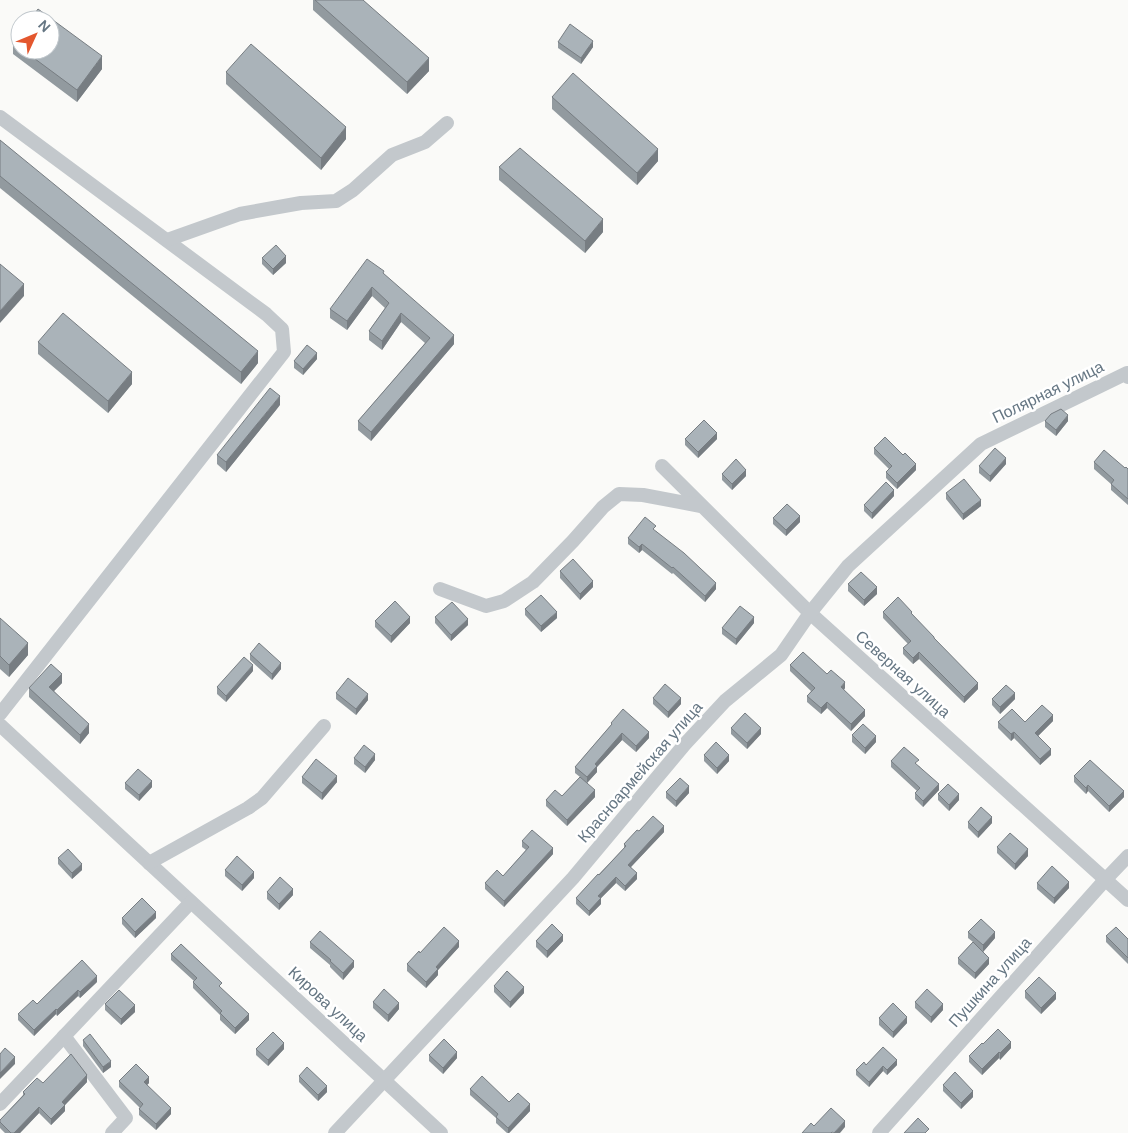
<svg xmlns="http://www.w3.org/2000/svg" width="1128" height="1133" font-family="'DM Sans',sans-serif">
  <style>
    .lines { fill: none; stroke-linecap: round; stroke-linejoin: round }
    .minor { stroke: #c3c8cc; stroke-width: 14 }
    .wall { fill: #929a9f }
    .shaded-wall { fill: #777d82 }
    .building { fill: #aab3b9; stroke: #777d82 }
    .labels { text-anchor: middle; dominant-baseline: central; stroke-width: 5; stroke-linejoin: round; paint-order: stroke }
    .street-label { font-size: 16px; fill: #657683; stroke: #fff }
  </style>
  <rect width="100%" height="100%" fill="#fafaf8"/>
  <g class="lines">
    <!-- minor -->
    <g class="minor">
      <path d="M0,117L266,314L282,329L284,352L0,714"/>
      <path d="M167,240L240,214L301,203L336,201L353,190L392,155L425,142L447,123"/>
      <path d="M662,466L810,613L1128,900"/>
      <path d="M440,589L486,606L504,601L533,582L573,541L603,507L619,494L643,495L701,506"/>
      <path d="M0,725L441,1133"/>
      <path d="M149,863L248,808L262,798L324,726"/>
      <path d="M64,1036L126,1118L112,1133"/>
      <path d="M0,1104L191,902"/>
      <path d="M335,1133L573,878L685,744L725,701L781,655L810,613L848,566L981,444L1127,373L1128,377"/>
      <path d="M879,1133L1105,880L1128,856"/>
    </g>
  </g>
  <!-- wall -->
  <g class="wall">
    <path d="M313,0H363L429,71L407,94L313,10Z"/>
    <path d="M20,33V50H50L102,69L77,102L13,54V42Z"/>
    <path d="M558,42L593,47L581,64L558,48Z"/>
    <path d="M226,72L346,139L321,170L226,84Z"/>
    <path d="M552,97L658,161L637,185L552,109Z"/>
    <path d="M0,140L258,363L241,384L0,188Z"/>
    <path d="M499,167L603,232L585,253L499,180Z"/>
    <path d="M262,258L286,263L273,275L262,264Z"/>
    <path d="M384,274L454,344L371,441L358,430V421L425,343L401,322L382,350L369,340V331L385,308L372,296L347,330L330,318V309Z"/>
    <path d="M38,342L132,384L108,413L38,354Z"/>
    <path d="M317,359L303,375L294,368V361Z"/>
    <path d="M280,405L226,472L217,464V455Z"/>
    <path d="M1045,421H1068L1056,436L1045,427Z"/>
    <path d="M685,439H717L698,458L685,445Z"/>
    <path d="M874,448L903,455L916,470L897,489L886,478V472L889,469L874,454Z"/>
    <path d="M1094,462L1128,469V505L1111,490V484L1094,469Z"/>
    <path d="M1006,464L990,482L979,473V466Z"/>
    <path d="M722,474L746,476L732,490L722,480Z"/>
    <path d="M946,493L981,506L963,520L946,499Z"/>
    <path d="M894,496L872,519L864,511V505Z"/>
    <path d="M773,518L800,522L786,536L773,524Z"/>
    <path d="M656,531L716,589L705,602L673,573L672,574L642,550L639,553L628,544V538Z"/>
    <path d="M560,571L593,587L580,600L560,578Z"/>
    <path d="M848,584L877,594L864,606L848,591Z"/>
    <path d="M525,609L557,618L541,632L525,615Z"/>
    <path d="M883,612L912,614L978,689L964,703L919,659L913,664L903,654V648L908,644L883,618Z"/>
    <path d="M435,617L468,625L451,641L435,623Z"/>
    <path d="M0,618L28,655L9,677L0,669Z"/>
    <path d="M375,621L410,623L391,643L375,627Z"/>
    <path d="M754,623L736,645L722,634V628Z"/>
    <path d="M250,654L281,669L272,680L250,660Z"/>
    <path d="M790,665L827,674L845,688L844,690L865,716L851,731L827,708L821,714L807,702V696L811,691L790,671Z"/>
    <path d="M253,671L226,702L217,694V687Z"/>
    <path d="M62,683L54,691L89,733L80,744L29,697V688Z"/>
    <path d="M336,693L368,700L356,715L336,699Z"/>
    <path d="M653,698L681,704L668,718L653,704Z"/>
    <path d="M992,699H1015L1000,714L992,705Z"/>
    <path d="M1053,721L1038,736L1051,755L1040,765L1014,738L1011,741L998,728V722Z"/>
    <path d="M611,723L649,738L636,752L622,740L597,767V772L587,783L595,797L567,826L546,806V800L562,796L580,777L575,773V767L611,725Z"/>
    <path d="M731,728L761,734L747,749L731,734Z"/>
    <path d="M852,735L876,742L865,754L852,742Z"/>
    <path d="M704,755L729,761L717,774L704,761Z"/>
    <path d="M354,758L375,760L365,773L354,764Z"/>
    <path d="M891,761L919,766L939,790L923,807L915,799V793L917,791L891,767Z"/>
    <path d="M1074,776L1124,797L1109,812L1088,791L1086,794L1074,782Z"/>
    <path d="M302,777L337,782L322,800L302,783Z"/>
    <path d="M125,783L152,787L139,801L125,789Z"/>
    <path d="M666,792L689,793L676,807L666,798Z"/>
    <path d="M938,794L959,800L949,811L938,800Z"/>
    <path d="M968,822L992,823L978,838L968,828Z"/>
    <path d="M639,831L664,832L631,867L637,879L625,891L616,883L601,898V904L589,916L576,904V898L624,848V844Z"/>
    <path d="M522,841L553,854L504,907L485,889V883L503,876L526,850L522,847Z"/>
    <path d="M997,847L1028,856L1015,870L997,853Z"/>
    <path d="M58,858L82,870L72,879L58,864Z"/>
    <path d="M225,870L254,878L242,891L225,876Z"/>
    <path d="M1037,883L1069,888L1054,904L1037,889Z"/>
    <path d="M267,892L293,895L279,910L267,899Z"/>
    <path d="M122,918H156L135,938L122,924Z"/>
    <path d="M968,932L995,938L983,952L989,964L975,979L958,964V958L973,942L968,938Z"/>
    <path d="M1106,936L1128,939V964L1106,942Z"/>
    <path d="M536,941H563L547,958L536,947Z"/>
    <path d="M310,942L354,967L343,980L330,967V965L310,948Z"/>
    <path d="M459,947L438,970V975L426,988L407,971V964L420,953Z"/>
    <path d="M171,954L222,989L249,1020L235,1034L220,1020V1015L193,988V982L194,981L171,960Z"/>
    <path d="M97,982L80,998L78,996L57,1016L56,1014L34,1036L18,1020V1014L37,1004Z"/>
    <path d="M494,986L524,993L510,1008L494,992Z"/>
    <path d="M1025,991L1056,999L1041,1014L1025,998Z"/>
    <path d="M373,1002L399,1009L388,1022L373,1008Z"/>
    <path d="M915,1002L943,1010L931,1023L915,1008Z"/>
    <path d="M105,1004L135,1012L121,1025L105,1010Z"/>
    <path d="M879,1018L907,1023L893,1038L879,1025Z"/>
    <path d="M83,1040L111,1067L103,1073L83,1046Z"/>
    <path d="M983,1044L1011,1048L1000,1060L999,1058L982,1075L969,1062V1056Z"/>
    <path d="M256,1049H284L268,1066L256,1055Z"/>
    <path d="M429,1055L457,1058L443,1074L429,1061Z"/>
    <path d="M866,1065H897L887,1075L883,1071L869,1087L856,1075V1070Z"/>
    <path d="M299,1076L327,1092L318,1101L299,1082Z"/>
    <path d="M119,1081L149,1083L147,1085L171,1114L156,1130L139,1115V1109L140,1108L119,1087Z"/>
    <path d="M87,1082L65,1105V1111L51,1125L39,1113L20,1133H5L0,1128V1120L23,1095V1092L43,1083Z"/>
    <path d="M943,1085L973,1097L961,1109L943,1091Z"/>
    <path d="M470,1089L509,1102L530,1111L509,1133H507L496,1123V1118L470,1095Z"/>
  </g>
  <!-- shaded-wall -->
  <g class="shaded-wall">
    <path d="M593,41V47L581,64V58Z"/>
    <path d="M102,56V69L77,102V90Z"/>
    <path d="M429,58V71L407,94V82Z"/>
    <path d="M346,127V139L321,170V158Z"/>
    <path d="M658,149V161L637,185V173Z"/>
    <path d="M603,219V232L585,253V241Z"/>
    <path d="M286,256V263L273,275V269Z"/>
    <path d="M24,284V296L0,323V311Z"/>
    <path d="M372,287V296L347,330V321Z"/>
    <path d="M401,313V322L382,350V341Z"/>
    <path d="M454,335V344L371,441V432Z"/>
    <path d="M258,351V363L241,384V372Z"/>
    <path d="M317,353V359L303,375V369Z"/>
    <path d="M132,372V384L108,413V401Z"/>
    <path d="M280,396V405L226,472V462Z"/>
    <path d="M1068,415V421L1056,436V430Z"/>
    <path d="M717,433V439L698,458V452Z"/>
    <path d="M1006,458V464L990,482V476Z"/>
    <path d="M916,464V470L897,489V483Z"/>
    <path d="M746,470V476L732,490V484Z"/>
    <path d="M894,490V496L872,519V513Z"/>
    <path d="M981,500V506L963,520V514Z"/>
    <path d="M800,516V522L786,536V530Z"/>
    <path d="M642,544V550L639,553V547Z"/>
    <path d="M593,581V587L580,600V594Z"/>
    <path d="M716,583V589L705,602V596Z"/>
    <path d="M877,587V594L864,606V600Z"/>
    <path d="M557,612V618L541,632V626Z"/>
    <path d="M410,617V623L391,643V636Z"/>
    <path d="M754,617V623L736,645V639Z"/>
    <path d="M468,619V625L451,641V635Z"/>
    <path d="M28,643V655L9,677V665Z"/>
    <path d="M919,652V659L913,664V658Z"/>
    <path d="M281,663V669L272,680V674Z"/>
    <path d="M253,665V671L226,702V696Z"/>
    <path d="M62,674V683L49,696V687Z"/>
    <path d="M845,682V688L841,693V687Z"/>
    <path d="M978,683V689L964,703V697Z"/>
    <path d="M1015,693V699L1000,714V707Z"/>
    <path d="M368,694V700L356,715V709Z"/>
    <path d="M681,698V704L668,718V712Z"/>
    <path d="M827,702V708L821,714V708Z"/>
    <path d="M865,710V716L851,731V724Z"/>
    <path d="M1053,715V721L1035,739V733Z"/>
    <path d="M89,724V733L80,744V735Z"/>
    <path d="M761,728V734L747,749V743Z"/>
    <path d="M649,732V738L636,752V746Z"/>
    <path d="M1014,732V738L1011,741V734Z"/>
    <path d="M622,733V740L597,767V772L587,783V777L595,764Z"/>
    <path d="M876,736V742L865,754V748Z"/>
    <path d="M1051,749V755L1040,765V759Z"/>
    <path d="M375,754V760L365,773V767Z"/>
    <path d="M729,755V761L717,774V768Z"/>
    <path d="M337,776V782L322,800V793Z"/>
    <path d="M152,781V787L139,801V795Z"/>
    <path d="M939,784V790L923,807V801Z"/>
    <path d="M1088,785V791L1086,794V788Z"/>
    <path d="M689,786V793L676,807V801Z"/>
    <path d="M595,790V797L567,826V820Z"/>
    <path d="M1124,791V797L1109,812V806Z"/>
    <path d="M959,794V800L949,811V805Z"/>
    <path d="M992,817V823L978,838V832Z"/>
    <path d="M664,826V832L628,870V865Z"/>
    <path d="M553,848V854L504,907V901Z"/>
    <path d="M1028,849V856L1015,870V864Z"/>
    <path d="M82,864V870L72,879V873Z"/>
    <path d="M254,872V878L242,891V885Z"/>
    <path d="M637,873V879L625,891V886Z"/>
    <path d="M616,877V883L601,898V904L589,916V911L598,896Z"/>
    <path d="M1069,882V888L1054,904V898Z"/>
    <path d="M293,889V895L279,910V904Z"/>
    <path d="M156,912V918L135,938V932Z"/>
    <path d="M995,932V938L983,952V945Z"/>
    <path d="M563,935V941L547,958V951Z"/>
    <path d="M459,941V947L438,970V975L426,988V982L436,967Z"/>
    <path d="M989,958V964L975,979V973Z"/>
    <path d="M354,961V967L343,980V973Z"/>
    <path d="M97,976V982L80,998V992Z"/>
    <path d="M524,987V993L510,1008V1002Z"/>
    <path d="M78,990V996L57,1016V1010Z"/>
    <path d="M1056,993V999L1041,1014V1008Z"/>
    <path d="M399,1003V1009L388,1022V1015Z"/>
    <path d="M943,1004V1010L931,1023V1017Z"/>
    <path d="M135,1005V1012L121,1025V1019Z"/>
    <path d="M56,1009V1014L34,1036V1030Z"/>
    <path d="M249,1014V1020L235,1034V1028Z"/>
    <path d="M907,1017V1023L893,1038V1032Z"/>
    <path d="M1011,1042V1048L1000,1060V1053Z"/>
    <path d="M284,1043V1049L268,1066V1060Z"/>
    <path d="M457,1052V1058L443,1074V1068Z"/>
    <path d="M999,1052V1058L982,1075V1069Z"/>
    <path d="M15,1057V1064L0,1079V1073Z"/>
    <path d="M897,1060V1065L887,1075V1070Z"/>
    <path d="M111,1061V1067L103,1073V1067Z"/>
    <path d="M883,1066V1071L869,1087V1082Z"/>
    <path d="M87,1075V1082L65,1105V1111L51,1125V1119L62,1102Z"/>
    <path d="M149,1077V1083L144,1088V1082Z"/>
    <path d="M327,1086V1092L318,1101V1095Z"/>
    <path d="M973,1091V1097L961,1109V1103Z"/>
    <path d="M530,1104V1111L509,1133H508V1128Z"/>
    <path d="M39,1107V1113L20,1133H14Z"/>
    <path d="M171,1108V1114L156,1130V1124Z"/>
    <path d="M845,1121V1127L840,1133H834Z"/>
  </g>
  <!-- building -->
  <g class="building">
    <path d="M315,0H363L429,58L407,82Z"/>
    <path d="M38,9L102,56L77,90L23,50H50V20H30Z"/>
    <path d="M570,24L593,41L581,58L558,42Z"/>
    <path d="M20,33V48L13,42Z"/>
    <path d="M251,44L346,127L321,158L226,72Z"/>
    <path d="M573,73L658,149L637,173L552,97Z"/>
    <path d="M0,140L258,351L241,372L0,176Z"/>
    <path d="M520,148L603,219L585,241L499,167Z"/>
    <path d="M276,245L286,256L273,269L262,258Z"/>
    <path d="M367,259L384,271L383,273L454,335L371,432L358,421L430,338L401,313L382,341L369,331L389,303L372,287L347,321L330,309Z"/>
    <path d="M0,264L24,284L0,311Z"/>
    <path d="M63,313L132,372L108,401L38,342Z"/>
    <path d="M307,345L317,353L303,369L294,361Z"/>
    <path d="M270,388L280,396L226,462L217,455Z"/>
    <path d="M1061,409L1068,415L1056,430L1045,421L1051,414Z"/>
    <path d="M704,420L717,433L698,452L685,439Z"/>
    <path d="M885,437L903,455L905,453L916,464L897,483L886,472L892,466L874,448Z"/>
    <path d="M995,448L1006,458L990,476L979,466Z"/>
    <path d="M1104,450L1125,468L1126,467L1128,469V499L1111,484L1114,480L1094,462Z"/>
    <path d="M736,459L746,470L732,484L722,474Z"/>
    <path d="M964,479L981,500L963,514L946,493Z"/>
    <path d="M886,482L894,490L872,513L864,505Z"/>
    <path d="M787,504L800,516L786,530L773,518Z"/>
    <path d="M645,517L656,526L653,529L684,553L716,583L705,596L673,567L672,568L642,544L639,547L628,538Z"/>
    <path d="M573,559L593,581L580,594L560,571Z"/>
    <path d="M861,572L877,587L864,600L848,584Z"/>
    <path d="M541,595L557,612L541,626L525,609Z"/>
    <path d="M898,597L912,612L911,613L934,637V638L978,683L964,697L919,652L913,658L903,648L911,641L883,612Z"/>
    <path d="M395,601L410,617L391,636L375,621Z"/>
    <path d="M452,602L468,619L451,635L435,617Z"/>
    <path d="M740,606L754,617L736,639L722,628Z"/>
    <path d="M0,618L28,643L9,665L0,656Z"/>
    <path d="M259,643L281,663L272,674L250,654Z"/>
    <path d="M803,652L827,674L831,670L845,682L841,687L865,710L851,724L827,702L821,708L807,696L815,688L790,665Z"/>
    <path d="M244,657L253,665L226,696L217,687Z"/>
    <path d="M51,664L62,674L49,687L89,724L80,735L29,688Z"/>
    <path d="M348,678L368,694L356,709L336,693Z"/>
    <path d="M665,684L681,698L668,712L653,698Z"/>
    <path d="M1006,685L1015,693L1000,707L992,699Z"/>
    <path d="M1042,705L1053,715L1035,733L1051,749L1040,759L1014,732L1011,734L998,722L1012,709L1025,722Z"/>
    <path d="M623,709L649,732L636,746L622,733L595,764L597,766L587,777L575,767L612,724L611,723Z"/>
    <path d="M745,713L761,728L747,743L731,728Z"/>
    <path d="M863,724L876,736L865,748L852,735Z"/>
    <path d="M716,742L729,755L717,768L704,755Z"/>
    <path d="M364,745L375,754L365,767L354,758Z"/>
    <path d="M904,747L919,760L915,763L939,784L923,801L915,793L920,788L891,761Z"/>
    <path d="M316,759L337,776L322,793L302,777Z"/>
    <path d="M1090,760L1124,791L1109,806L1088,785L1086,788L1074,776Z"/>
    <path d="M138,769L152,781L139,795L125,783Z"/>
    <path d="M580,777L595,790L567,820L546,800L555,790L562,796Z"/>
    <path d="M680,778L689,786L676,801L666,792Z"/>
    <path d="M948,784L959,794L949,805L938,794Z"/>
    <path d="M981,807L992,817L978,832L968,822Z"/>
    <path d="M653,816L664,826L628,865L637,873L625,886L616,877L598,896L601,898L589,911L576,898L598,874L599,875L626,846L624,844L637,830L639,831Z"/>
    <path d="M532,830L553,848L504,901L485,883L497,870L503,876L529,847L522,841Z"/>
    <path d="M1010,833L1028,849L1015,864L997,847Z"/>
    <path d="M68,849L82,864L72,873L58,858Z"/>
    <path d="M237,856L254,872L242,885L225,870Z"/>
    <path d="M1052,866L1069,882L1054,898L1037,883Z"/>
    <path d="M280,877L293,889L279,904L267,892Z"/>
    <path d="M142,898L156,912L135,932L122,918Z"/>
    <path d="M981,919L995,932L983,945L968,932Z"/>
    <path d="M552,924L563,935L547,951L536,941Z"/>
    <path d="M444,927L459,941L436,967L438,969L426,982L407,964L419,951L420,953Z"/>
    <path d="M1116,927L1128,939V958L1106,936Z"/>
    <path d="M320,931L354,961L343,973L330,961L331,960L310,942Z"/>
    <path d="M973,942L989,958L975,973L958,958Z"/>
    <path d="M181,944L222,983L219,986L249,1014L235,1028L220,1013L222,1011L193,982L197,978L171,954Z"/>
    <path d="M82,960L97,976L80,992L78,990L57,1010L56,1009L34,1030L18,1014L33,1000L37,1004Z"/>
    <path d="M507,971L524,987L510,1002L494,986Z"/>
    <path d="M1039,977L1056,993L1041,1008L1025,991Z"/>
    <path d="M384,989L399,1003L388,1015L373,1002Z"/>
    <path d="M927,989L943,1004L931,1017L915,1002Z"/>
    <path d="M119,990L135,1005L121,1019L105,1004Z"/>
    <path d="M893,1003L907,1017L893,1032L879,1018Z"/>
    <path d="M998,1029L1011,1042L1000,1053L999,1052L982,1069L969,1056L982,1043L983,1044Z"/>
    <path d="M273,1032L284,1043L268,1060L256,1049Z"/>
    <path d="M90,1034L111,1061L103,1067L83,1040Z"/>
    <path d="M444,1039L457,1052L443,1068L429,1055Z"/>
    <path d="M883,1047L897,1060L887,1070L883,1066L869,1082L856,1070L864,1062L866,1065Z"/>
    <path d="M5,1048L15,1057L0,1073V1054Z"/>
    <path d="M71,1054L87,1075L62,1102L65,1105L51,1119L39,1107L14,1133H11L0,1122V1120L25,1094L23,1092L37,1078L43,1083Z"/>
    <path d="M136,1064L149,1077L144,1082L171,1108L156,1124L139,1109L143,1104L119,1081Z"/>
    <path d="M307,1067L327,1086L318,1095L299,1076Z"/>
    <path d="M955,1072L973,1091L961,1103L943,1085Z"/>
    <path d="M482,1076L509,1102L518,1093L530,1104L508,1128L496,1117L498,1114L470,1089Z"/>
    <path d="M831,1108L845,1121L834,1133L832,1132L831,1133H802L811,1123L814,1126Z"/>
    <path d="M918,1118L929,1129L925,1133H904Z"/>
  </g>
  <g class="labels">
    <!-- street labels -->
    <g class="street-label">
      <text transform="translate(1048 392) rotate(-26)">Полярная улица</text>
      <text transform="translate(903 674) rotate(42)">Северная улица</text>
      <text transform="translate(640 772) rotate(-49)">Красноармейская улица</text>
      <text transform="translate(990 982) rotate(-48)">Пушкина улица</text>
      <text transform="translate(328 1004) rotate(43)">Кирова улица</text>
    </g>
  </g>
  <!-- north arrow -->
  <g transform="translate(35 35) rotate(46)"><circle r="24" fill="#ffffff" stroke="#c1c8cd"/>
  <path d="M0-4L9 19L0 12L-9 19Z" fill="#e4572e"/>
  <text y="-8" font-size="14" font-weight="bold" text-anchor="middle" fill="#657683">N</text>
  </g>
</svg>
